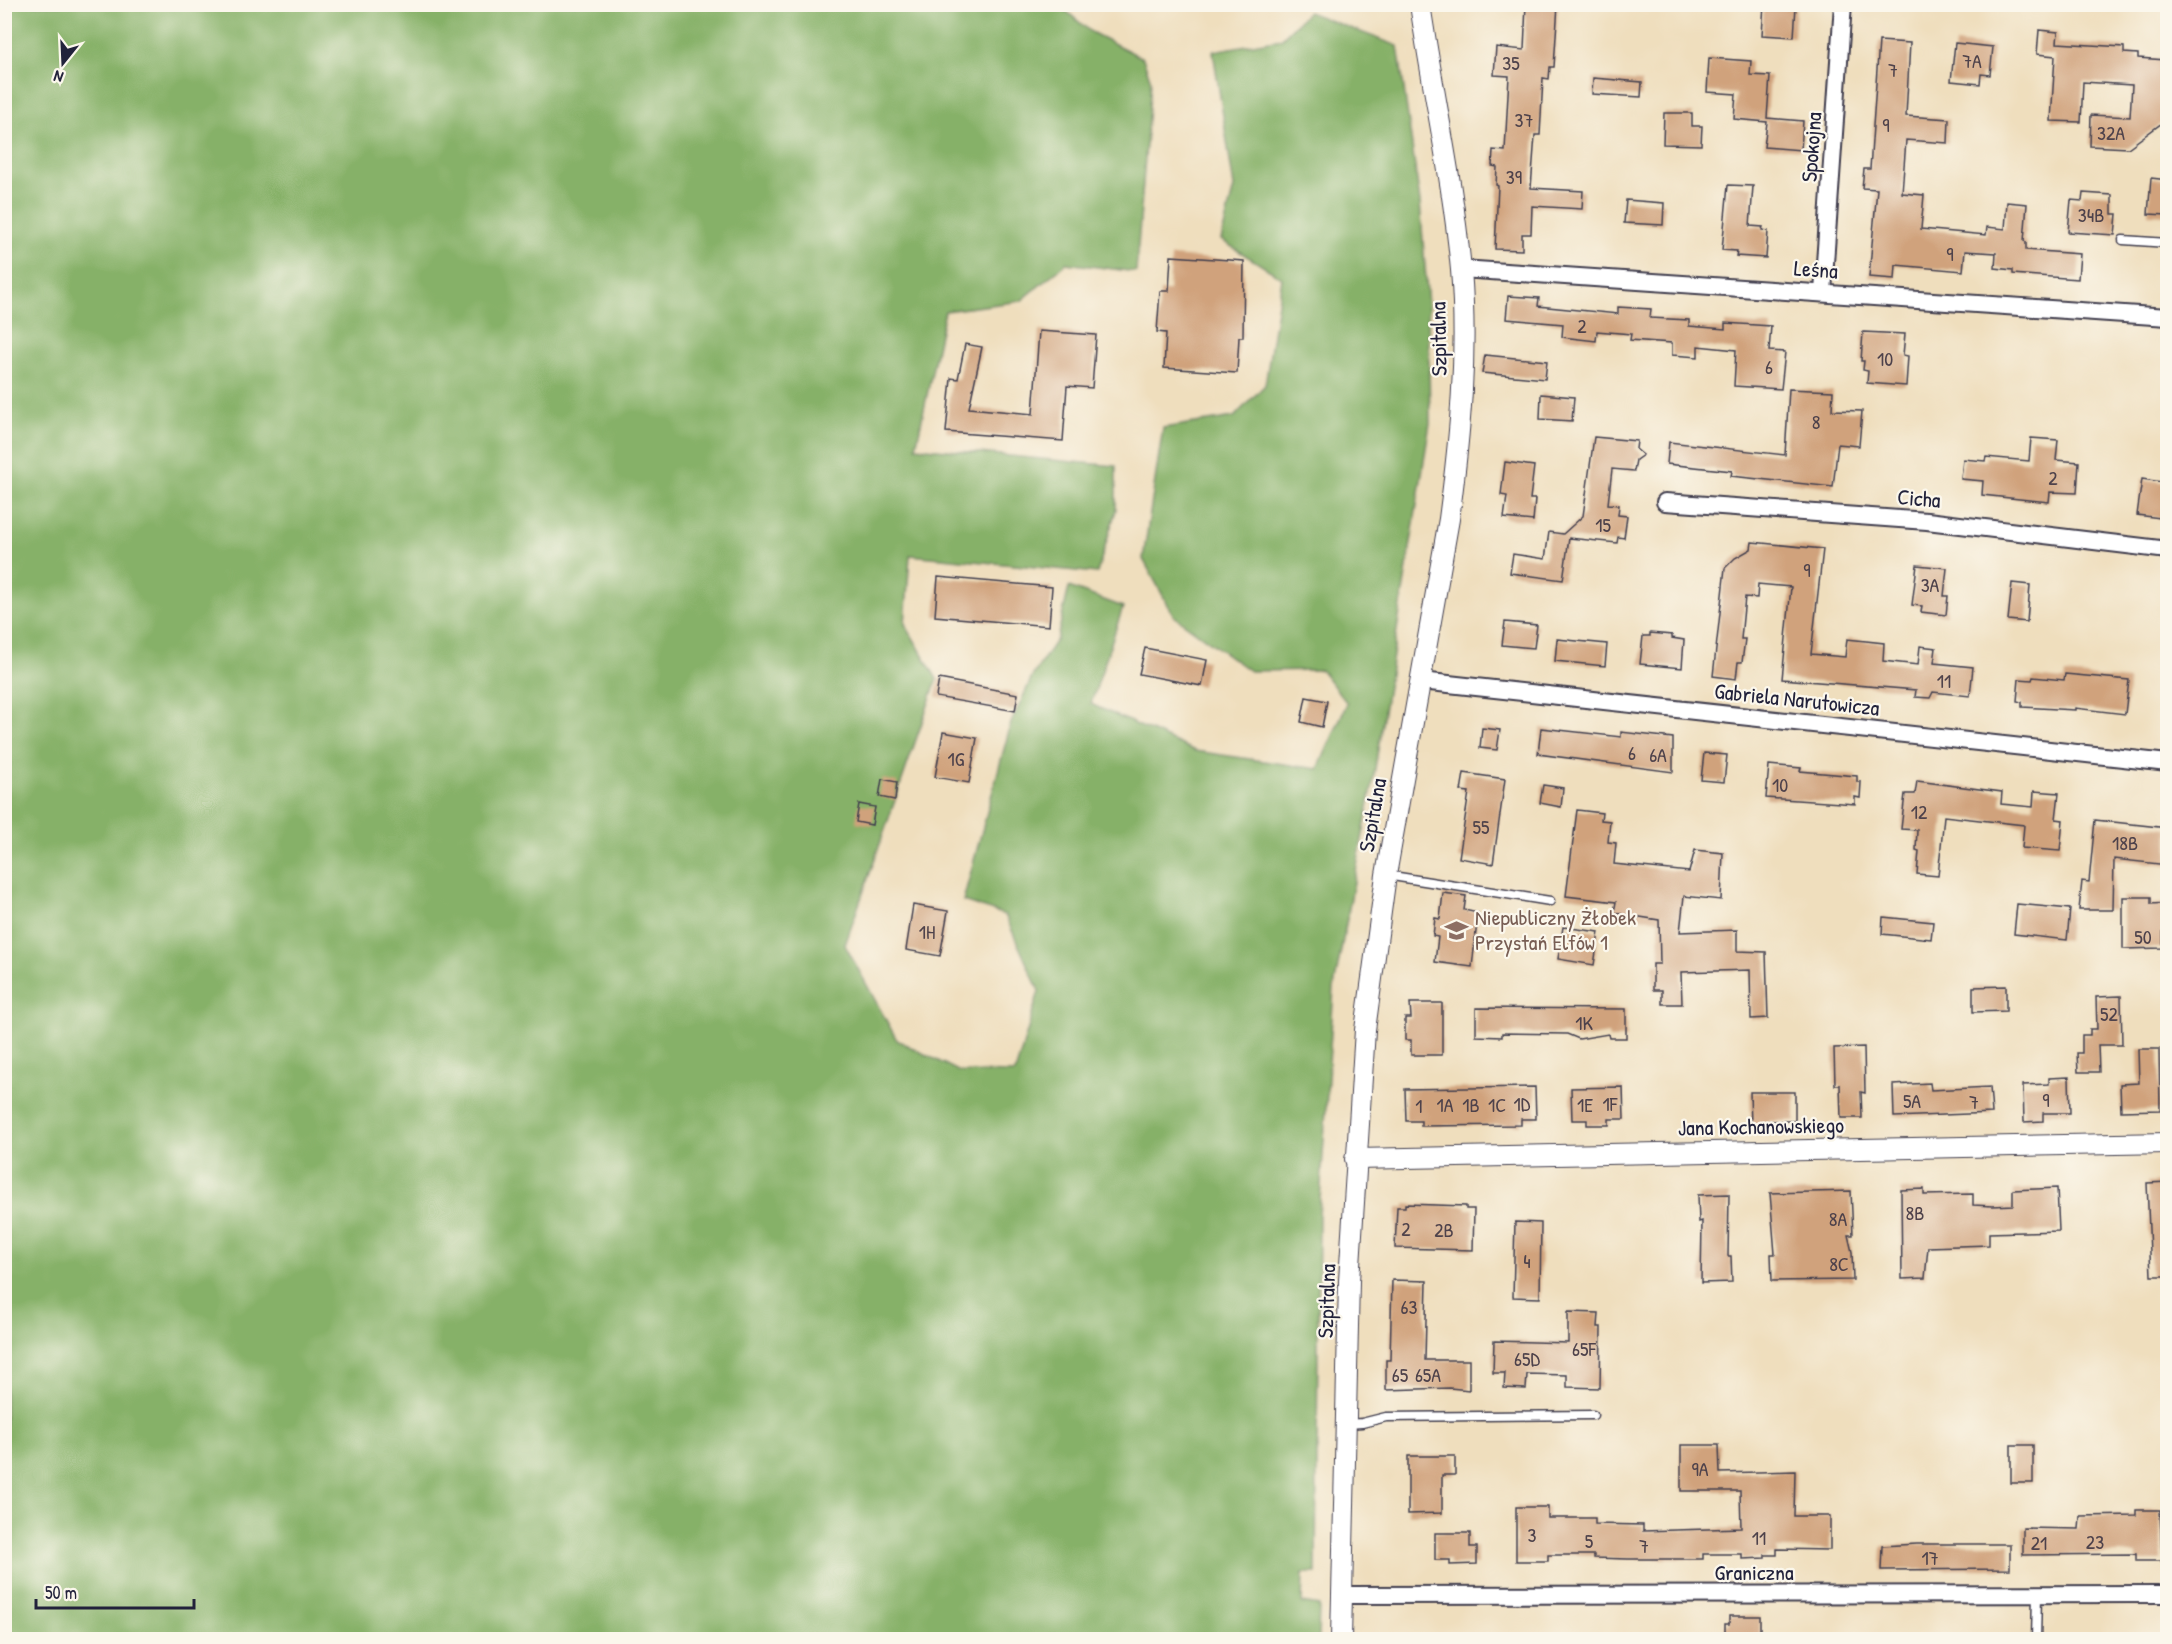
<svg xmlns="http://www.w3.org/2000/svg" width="2172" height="1644" font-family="'Patrick Hand',sans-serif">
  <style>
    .forest { fill: #86b168; stroke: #546a52; stroke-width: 1.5 }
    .building { fill: #d0a27b }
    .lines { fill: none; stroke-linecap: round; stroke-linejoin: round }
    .service-casing { stroke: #413e4e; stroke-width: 11 }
    .minor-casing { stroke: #413e4e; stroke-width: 20 }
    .tertiary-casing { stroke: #413e4e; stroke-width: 22 }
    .service { stroke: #fff; stroke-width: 8 }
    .minor { stroke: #fff; stroke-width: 16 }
    .tertiary { stroke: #fff; stroke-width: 20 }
    .labels { text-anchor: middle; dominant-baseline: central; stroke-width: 4.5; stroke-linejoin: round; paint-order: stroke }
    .number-label { font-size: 20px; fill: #4e424b }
    .street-label { font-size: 22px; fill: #22223b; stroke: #fbf7ec }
    .education-label { font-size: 22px; fill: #785e54; stroke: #fbf7ec; text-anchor: start }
  </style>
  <rect width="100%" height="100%" fill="#fbf7ec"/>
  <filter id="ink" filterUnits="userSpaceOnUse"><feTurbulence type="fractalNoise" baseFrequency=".0167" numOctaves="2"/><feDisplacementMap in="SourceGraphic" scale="12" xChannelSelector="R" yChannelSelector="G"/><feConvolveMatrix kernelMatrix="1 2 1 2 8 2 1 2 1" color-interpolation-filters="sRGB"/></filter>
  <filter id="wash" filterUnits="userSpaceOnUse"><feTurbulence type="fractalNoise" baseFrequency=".008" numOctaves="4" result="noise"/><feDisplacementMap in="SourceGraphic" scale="24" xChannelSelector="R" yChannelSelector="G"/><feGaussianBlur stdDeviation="1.35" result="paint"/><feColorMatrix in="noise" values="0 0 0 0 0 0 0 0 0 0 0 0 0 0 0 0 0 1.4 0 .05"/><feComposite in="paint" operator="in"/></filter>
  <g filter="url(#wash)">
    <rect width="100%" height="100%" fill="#efdebd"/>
    <!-- forest -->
    <path class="forest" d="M1058,4L1091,32L1143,58L1151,81L1136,272L1066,263L1021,301L945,311L916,447L1116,466V510L1097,573L910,555L905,624L937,679L845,945L897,1040L960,1072L1015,1073L1039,991L1005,915L963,901L1011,723L1033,675L1057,639L1069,587L1123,607L1091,704L1195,751L1318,769L1347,703L1321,670L1250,671L1174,616L1143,559L1163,428L1234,417L1265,385L1282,278L1221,240L1234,187L1213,51L1281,39L1308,12L1398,46L1420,202L1428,305L1430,423L1372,787L1334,987L1319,1216L1316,1573H1303L1302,1603L1319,1606L1318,1639L5,1640V5Z"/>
    <g id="blocks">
      <!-- building -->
      <g class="building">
        <path d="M1526,4H1558L1554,67H1550L1549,79L1543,78L1540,135H1535L1531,188L1583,191L1582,209L1532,206L1531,234H1522V250L1495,249L1498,186L1496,185L1497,167L1492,166L1493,150L1505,151L1509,76L1494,75L1496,47L1524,50Z"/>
        <path d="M1764,4L1796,6L1794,37L1762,35Z"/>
        <path d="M2039,30L2058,32L2057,43L2124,47V53L2138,54V58L2166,60L2164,104H2167L2166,120L2128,148L2090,146L2091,115L2130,117L2132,85L2083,82L2081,122L2051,121L2055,56L2037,54Z"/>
        <path d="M1879,41L1910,43L1906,116L1949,119L1948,143L1906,140L1902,193L1924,195L1921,229L1986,235L1987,227L2005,229L2007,202L2027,204L2024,241L2026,242V250L2080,254L2078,279L2013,274V270L1995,268L1996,253L1965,251L1963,271L1896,265L1895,279L1869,277L1877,189L1862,188L1864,169H1870Z"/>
        <path d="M1955,43L1993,47L1990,75L1981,74L1980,84L1951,81Z"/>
        <path d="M1709,58L1751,61L1750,75L1770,76L1767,118L1803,121L1801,150L1764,147L1767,122L1734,119L1736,94L1707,92Z"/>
        <path d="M1593,78L1642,82L1641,97L1592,94Z"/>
        <path d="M1664,113H1692V126H1702L1701,145L1663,144Z"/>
        <path d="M2151,178L2168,180V215L2148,214Z"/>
        <path d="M1728,185L1753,186L1750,226L1763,227L1762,230L1768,231L1766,258L1736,256L1737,251L1722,250Z"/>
        <path d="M2083,193L2112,195V214H2117L2115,235L2068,232L2071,200L2082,201Z"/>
        <path d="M1626,200L1664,203L1663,225L1624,223Z"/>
        <path d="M1171,256L1244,261L1243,337H1239L1237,373L1164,368L1166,333L1157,332L1160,291H1169Z"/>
        <path d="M1508,296L1539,298L1538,306L1618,314V307L1651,309L1650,318L1689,320V326L1725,329V323L1771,326L1769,351L1785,352L1781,389L1734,386L1736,350L1698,346V357L1672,355V343L1630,340L1631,334L1597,331L1596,341L1562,337L1563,324L1506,319Z"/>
        <path d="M1039,331L1096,335L1092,388L1067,386L1063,441L946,432L951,378L958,379L965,344L982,347L969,408L1033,414Z"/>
        <path d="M1863,332L1905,334L1903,355L1908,356L1906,386L1867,383L1868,371L1863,370L1864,361H1861Z"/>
        <path d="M1485,355L1547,361L1545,379L1482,373Z"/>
        <path d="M1789,389L1833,391L1832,410L1862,411L1859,446L1838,444L1833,487L1731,476L1732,471L1667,464L1669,442L1785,455Z"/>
        <path d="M1541,394L1574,397L1572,421L1540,419Z"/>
        <path d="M1594,437L1637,441L1636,449L1643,455L1636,460L1634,471L1612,469L1608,504L1619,505L1618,515L1627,516L1624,538L1618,537L1617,543L1569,538L1563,580L1510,573L1513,554L1545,559L1549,532L1563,534L1583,516Z"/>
        <path d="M2031,438L2058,440L2056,460L2079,462L2077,493L2050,492L2049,502L1982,495L1983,481L1961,479L1963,459L1985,461L1986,457L2029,461Z"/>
        <path d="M1505,462L1534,466L1530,499H1535L1533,521L1504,518L1507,496L1501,495Z"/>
        <path d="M2142,479L2168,483V519L2137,515Z"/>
        <path d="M1752,542L1823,549L1811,654L1845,657L1847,639L1866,641L1884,643L1883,661L1918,665L1920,646L1936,648L1934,663L1973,667L1970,696L1933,692L1930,698L1915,697L1916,690L1782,679L1791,587L1758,584L1757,598L1745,597L1741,639H1745L1742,662H1738L1736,679L1713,676L1725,568L1735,558L1751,549Z"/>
        <path d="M1917,565L1947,568L1944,596H1948L1946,615L1921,612L1922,606L1912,605Z"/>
        <path d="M938,577L1052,587L1049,626L935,616Z"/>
        <path d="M2012,583L2030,585L2027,622L2008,620Z"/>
        <path d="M1505,622L1537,625L1534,648L1502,645Z"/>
        <path d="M1650,633L1672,635V638L1684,640L1682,668L1640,664L1643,636H1650Z"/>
        <path d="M1557,639L1607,644L1605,666L1555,661Z"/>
        <path d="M1145,648L1207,660L1202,686L1139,674Z"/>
        <path d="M2065,674L2129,680L2125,714L2075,708V710L2022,707V702L2017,701L2019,679L2032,680L2033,677L2064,680Z"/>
        <path d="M939,679L1018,694L1015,711L936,697Z"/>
        <path d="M1306,697L1327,701L1322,727L1301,722Z"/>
        <path d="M1482,728L1500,730L1497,750L1480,748Z"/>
        <path d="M1541,728L1621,737V732L1673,738V772L1538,754Z"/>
        <path d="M943,732L977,738L969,783L935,777Z"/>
        <path d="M1704,753L1727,755L1724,782L1701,780Z"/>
        <path d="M1769,765L1801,768L1800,771L1857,776V782H1861L1860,798L1855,797V804L1766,798Z"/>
        <path d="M1464,773L1505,779L1493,864L1459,858L1469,792L1461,791Z"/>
        <path d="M882,779L897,782L895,800L879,797Z"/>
        <path d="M1917,781L2002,792L2001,804L2033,807L2034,791L2059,793L2056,819L2063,820L2060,851L2022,848L2024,825L1944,816L1938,876L1917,874L1919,851L1916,850L1917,830L1901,829L1905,794H1915Z"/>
        <path d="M1543,785L1563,788L1561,807L1540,803Z"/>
        <path d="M859,804L875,807L872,825L856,822Z"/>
        <path d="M1577,810L1602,813L1601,820L1610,821L1608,842L1616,843L1614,864L1689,872L1695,850L1723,853L1721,900L1684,896L1680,932L1737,930V951L1766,952L1768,1018L1751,1019L1750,970L1681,972L1682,1004H1662V990H1653V964H1660L1659,920L1614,913L1616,902L1566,896Z"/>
        <path d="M2095,820L2168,828V865L2114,859L2113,910H2079L2082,881L2089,882Z"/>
        <path d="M1443,893L1466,896L1464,910L1478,913L1472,967L1435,962L1438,937L1433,936L1435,918L1440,919Z"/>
        <path d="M2123,897H2151V904L2167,903V920H2163V948L2123,949Z"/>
        <path d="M2017,904L2070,909L2067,940L2014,934Z"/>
        <path d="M913,905L948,911L940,956L906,950Z"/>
        <path d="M1883,917L1933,922L1931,939L1882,934Z"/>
        <path d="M1563,927L1599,932L1594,965L1558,959Z"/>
        <path d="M2006,986V1011L1973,1012V987Z"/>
        <path d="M2121,996L2122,1045H2098L2099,1072H2078L2077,1053H2082V1035H2090V1029H2097L2096,997Z"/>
        <path d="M1410,1003H1442V1055H1411V1040H1405V1018H1411Z"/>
        <path d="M1476,1008L1626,1009V1038H1609L1608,1034L1579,1039L1567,1034L1502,1033V1037L1476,1036Z"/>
        <path d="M1864,1047L1865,1093L1861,1092L1862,1118H1841L1840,1085H1835L1834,1048Z"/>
        <path d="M2138,1049H2159L2160,1110L2121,1111L2120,1084L2139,1083Z"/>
        <path d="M2069,1077L2070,1113H2043V1121L2024,1122L2023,1085L2049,1084V1078Z"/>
        <path d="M1930,1083L1931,1090L1990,1087L1992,1113L1894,1117L1893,1085Z"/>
        <path d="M1535,1087L1536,1119H1521V1125L1421,1126V1121H1406L1405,1089Z"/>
        <path d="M1623,1087L1624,1119H1609V1125H1587V1120H1572L1571,1088Z"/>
        <path d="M1750,1092H1795V1121H1769V1127L1751,1126Z"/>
        <path d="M2168,1182V1276H2151L2147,1183Z"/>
        <path d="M2057,1188L2059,1231L1989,1233V1245L1928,1247L1925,1278L1902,1279L1901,1190L1924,1189V1195L1973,1194V1205L1993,1206L2013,1205V1190Z"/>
        <path d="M1851,1191L1853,1235H1848L1852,1252L1853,1280L1772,1281L1771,1254H1775L1770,1193Z"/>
        <path d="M1729,1194L1728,1256H1731L1732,1282L1701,1283L1702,1221L1699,1222L1698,1195Z"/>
        <path d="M1405,1204L1466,1206V1209H1474L1473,1250L1395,1248L1397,1207H1405Z"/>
        <path d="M1515,1222L1541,1223L1540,1298L1513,1297Z"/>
        <path d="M1392,1280L1427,1281L1425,1360H1469V1390L1450,1388L1386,1390V1360H1390Z"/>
        <path d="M1568,1312L1599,1313L1598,1327H1601L1600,1388L1567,1387V1375L1527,1374L1526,1389L1504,1388L1505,1373H1493L1494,1341L1568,1343Z"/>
        <path d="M1681,1445H1719L1720,1473L1795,1471L1794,1516H1830V1550L1777,1549V1555H1765V1558L1742,1559V1554H1703V1559H1628L1594,1558V1555H1548V1561H1516V1507H1548V1518H1595V1524L1643,1525V1531L1741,1528L1740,1491H1681Z"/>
        <rect x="2011" y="1445" width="22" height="38"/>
        <path d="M1408,1456H1455V1475H1442V1513L1408,1514Z"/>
        <path d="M2136,1510H2160L2162,1561H2136V1554L2023,1555V1528L2079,1529L2080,1516L2136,1515Z"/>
        <path d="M1435,1533H1470V1547H1477V1564L1450,1565V1560H1435Z"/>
        <path d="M1917,1544H2010V1569L1881,1570L1882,1546Z"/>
        <path d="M1729,1616H1760V1640H1725V1624H1729Z"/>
      </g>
    </g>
  </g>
  <g filter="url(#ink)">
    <use href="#blocks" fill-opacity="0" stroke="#413e4e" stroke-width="1.5"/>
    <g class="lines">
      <defs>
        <g id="service">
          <path d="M2123,240L2168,243"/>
          <path d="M1386,875L1550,901"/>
          <path d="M1347,1424L1362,1423L1386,1417L1593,1415"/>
          <path d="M2036,1640L2037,1594"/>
        </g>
        <g id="minor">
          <path d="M1461,269L2168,317"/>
          <path d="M1823,292L1843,4"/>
          <path d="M1665,502L1927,521L2168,550"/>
          <path d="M1421,681L2168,763"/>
          <path d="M1341,1595L2168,1594"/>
        </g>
        <g id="tertiary">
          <path d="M1355,1159L2168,1143"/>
          <path d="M1341,1640L1349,1281L1365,1030L1386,875L1449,519C1460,436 1468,353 1461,270C1453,181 1433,93 1420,4"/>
        </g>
      </defs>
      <!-- service casing -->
      <use href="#service" class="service-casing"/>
      <!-- minor casing -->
      <use href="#minor" class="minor-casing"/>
      <!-- tertiary casing -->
      <use href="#tertiary" class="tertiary-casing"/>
      <!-- service -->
      <use href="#service" class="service"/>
      <!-- minor -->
      <use href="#minor" class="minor"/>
      <!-- tertiary -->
      <use href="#tertiary" class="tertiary"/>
    </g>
  </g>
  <!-- icons -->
  <defs>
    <symbol id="school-bare" viewBox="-9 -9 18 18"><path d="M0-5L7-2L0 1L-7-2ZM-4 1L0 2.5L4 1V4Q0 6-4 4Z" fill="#8d6e63" stroke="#fbf7ec" stroke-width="2.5" paint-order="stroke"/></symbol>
  </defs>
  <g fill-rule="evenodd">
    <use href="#school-bare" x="1440" y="914" width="33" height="33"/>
  </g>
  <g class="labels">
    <!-- number labels -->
    <g class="number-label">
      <text x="1972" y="60">7A</text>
      <text x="1511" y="62">35</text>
      <text x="1893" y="69">7</text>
      <text x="1524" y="119">37</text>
      <text x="1886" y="124">9</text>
      <text x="2111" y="132">32A</text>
      <text x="1514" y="176">39</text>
      <text x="2091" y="214">34B</text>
      <text x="1950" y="253">9</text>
      <text x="1582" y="325">2</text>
      <text x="1885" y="358">10</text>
      <text x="1769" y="366">6</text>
      <text x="1816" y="421">8</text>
      <text x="2053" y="477">2</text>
      <text x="1603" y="524">15</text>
      <text x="1807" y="569">9</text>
      <text x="1930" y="584">3A</text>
      <text x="1944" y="680">11</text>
      <text x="1632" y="752">6</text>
      <text x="1658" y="754">6A</text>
      <text x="956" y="758">1G</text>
      <text x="1780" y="784">10</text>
      <text x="1919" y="811">12</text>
      <text x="1481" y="826">55</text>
      <text x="2125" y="842">18B</text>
      <text x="927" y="931">1H</text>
      <text x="2143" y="936">50</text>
      <text x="2109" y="1013">52</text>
      <text x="1584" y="1022">1K</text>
      <text x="2046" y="1099">9</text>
      <text x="1912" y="1100">5A</text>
      <text x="1974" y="1101">7</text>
      <text x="1522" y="1103">1D</text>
      <text x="1610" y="1103">1F</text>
      <text x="1445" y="1104">1A</text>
      <text x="1471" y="1104">1B</text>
      <text x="1497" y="1104">1C</text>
      <text x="1585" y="1104">1E</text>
      <text x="1419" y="1105">1</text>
      <text x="1915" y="1212">8B</text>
      <text x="1838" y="1218">8A</text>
      <text x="1406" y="1228">2</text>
      <text x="1444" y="1229">2B</text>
      <text x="1527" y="1260">4</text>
      <text x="1839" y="1263">8C</text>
      <text x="1409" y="1306">63</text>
      <text x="1584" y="1348">65F</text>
      <text x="1527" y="1358">65D</text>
      <text x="1400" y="1374">65</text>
      <text x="1428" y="1374">65A</text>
      <text x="1700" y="1468">9A</text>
      <text x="1532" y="1534">3</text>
      <text x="1759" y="1537">11</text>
      <text x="1589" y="1540">5</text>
      <text x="2095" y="1541">23</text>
      <text x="2039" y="1542">21</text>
      <text x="1644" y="1545">7</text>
      <text x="1930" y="1557">17</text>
    </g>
    <!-- street labels -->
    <g class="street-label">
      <text transform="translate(1811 147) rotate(-86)">Spokojna</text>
      <text transform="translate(1816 269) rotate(4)">Leśna</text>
      <text transform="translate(1438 339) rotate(-91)">Szpitalna</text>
      <text transform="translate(1919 498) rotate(5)">Cicha</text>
      <text transform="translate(1797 699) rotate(6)">Gabriela Narutowicza</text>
      <text transform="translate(1372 815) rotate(-80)">Szpitalna</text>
      <text transform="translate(1761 1126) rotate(-1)">Jana Kochanowskiego</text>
      <text transform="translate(1326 1301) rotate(-88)">Szpitalna</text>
      <text x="1754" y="1572">Graniczna</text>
    </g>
    <!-- education labels -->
    <g class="education-label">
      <text x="1475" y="917">Niepubliczny Żłobek<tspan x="1475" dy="25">Przystań Elfów 1</tspan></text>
    </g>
  </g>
  <!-- margin -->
  <rect width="2172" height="1644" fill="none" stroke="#fbf7ec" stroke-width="24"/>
  <!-- north arrow -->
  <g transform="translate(63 63) rotate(198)" stroke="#fbf7ec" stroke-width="4.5" paint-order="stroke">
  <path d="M0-4.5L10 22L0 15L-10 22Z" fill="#22223b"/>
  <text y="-9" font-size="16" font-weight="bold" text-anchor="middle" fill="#22223b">N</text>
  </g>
  <!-- scale -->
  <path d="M36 1599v9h158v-9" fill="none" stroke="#22223b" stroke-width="3"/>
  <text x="45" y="1599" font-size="18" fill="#22223b" stroke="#fbf7ec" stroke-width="4.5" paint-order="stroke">50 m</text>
</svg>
